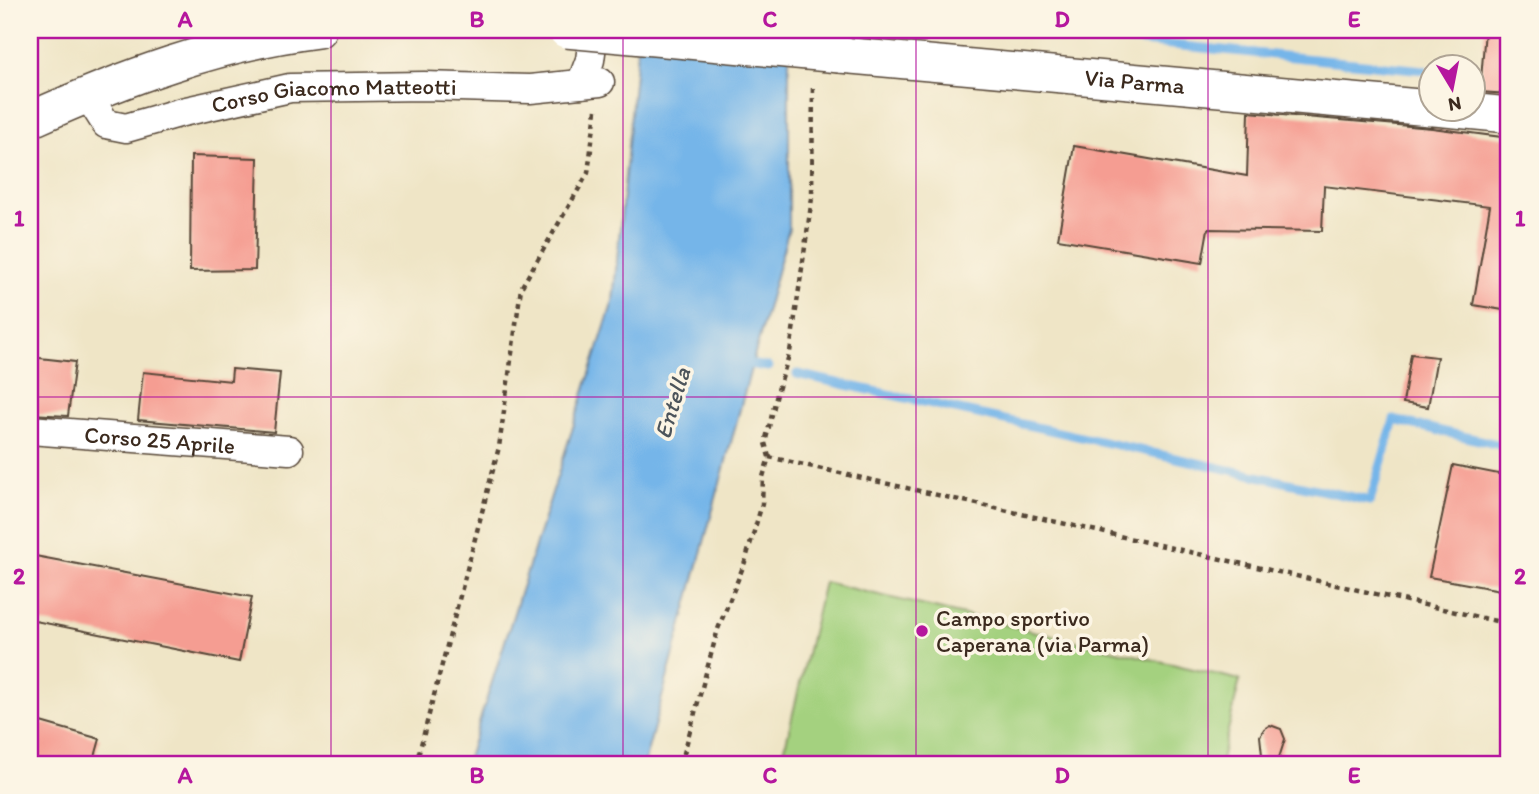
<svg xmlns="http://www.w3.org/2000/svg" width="1539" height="794" font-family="Itim,sans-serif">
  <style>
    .green { fill: #a4d17f; stroke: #707e4e; stroke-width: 2 }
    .water { fill: #75b5e9; stroke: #587084; stroke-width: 2 }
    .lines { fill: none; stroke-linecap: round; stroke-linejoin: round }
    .stream { stroke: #75b5e9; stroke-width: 9 }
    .building { fill: #f59d92 }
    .minor-casing { stroke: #564637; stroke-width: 31 }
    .major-casing { stroke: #564637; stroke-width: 38 }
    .path { stroke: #564637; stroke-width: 4.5; stroke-dasharray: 5 5; stroke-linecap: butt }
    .minor { stroke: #fff; stroke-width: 28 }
    .major { stroke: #fff; stroke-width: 35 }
    .major-bridge-casing { stroke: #564637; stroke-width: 38; stroke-linecap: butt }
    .major-bridge { stroke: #fff; stroke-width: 35 }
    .grid { fill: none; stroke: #b5179e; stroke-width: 2; stroke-opacity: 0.55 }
    .poi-dot { fill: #b5179e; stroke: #fcf5e5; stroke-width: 2.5 }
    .labels { text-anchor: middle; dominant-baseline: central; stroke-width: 7; stroke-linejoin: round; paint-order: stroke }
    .street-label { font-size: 23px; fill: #3b2a1e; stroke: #fcf5e5 }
    .poi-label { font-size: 23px; fill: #3b2a1e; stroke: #fcf5e5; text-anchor: start }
    .water-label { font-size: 24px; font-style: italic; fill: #4c545b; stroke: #fcf5e5 }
    .neatline { fill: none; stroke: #b5179e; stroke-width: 2.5 }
    .grid-label { font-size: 23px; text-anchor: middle; font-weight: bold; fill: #b5179e }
  </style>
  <rect width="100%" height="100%" fill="#fcf5e5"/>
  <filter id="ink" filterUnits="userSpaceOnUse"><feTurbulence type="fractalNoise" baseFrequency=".0143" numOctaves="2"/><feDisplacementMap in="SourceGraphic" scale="14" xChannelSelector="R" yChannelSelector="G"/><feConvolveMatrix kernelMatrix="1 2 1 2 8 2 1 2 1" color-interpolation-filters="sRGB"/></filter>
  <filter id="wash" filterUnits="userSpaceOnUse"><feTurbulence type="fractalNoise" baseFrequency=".00686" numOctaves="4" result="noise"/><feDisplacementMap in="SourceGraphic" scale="28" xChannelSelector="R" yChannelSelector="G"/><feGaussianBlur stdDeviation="1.57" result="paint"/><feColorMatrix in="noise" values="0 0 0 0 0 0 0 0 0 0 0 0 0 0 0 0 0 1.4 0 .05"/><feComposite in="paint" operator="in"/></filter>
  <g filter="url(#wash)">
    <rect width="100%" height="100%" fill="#efe5c6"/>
    <!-- green -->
    <path class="green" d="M824,582L1240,680L1220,764H781Z"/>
    <!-- water -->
    <path class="water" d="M639,30H789V228L644,764H466L613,301Z"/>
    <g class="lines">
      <!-- stream -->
      <g class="stream">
        <path d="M1021,30L1424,70"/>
        <path d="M742,363L768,367"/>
        <path d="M797,374L1370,501L1394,420L1509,447"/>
      </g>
    </g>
    <g id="blocks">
      <!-- building -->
      <g class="building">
        <path d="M1485,30H1509V94L1480,92Z"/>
        <path d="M1249,112L1432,128L1509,138V311L1473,305L1490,206L1324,186L1322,231L1208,229L1202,263L1058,239L1074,146L1247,176Z"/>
        <path d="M191,156L258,158L255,270L190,271Z"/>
        <path d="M1411,354L1437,357L1428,407L1403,403Z"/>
        <path d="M30,357L75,362L68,416L30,414Z"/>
        <path d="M232,369L280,373L274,432L138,420L143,372L231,381Z"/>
        <path d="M1453,465L1509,476V576L1506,591L1429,577Z"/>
        <path d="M30,555L252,597L239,662L30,620Z"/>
        <path d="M30,719L100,739L93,764H30Z"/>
        <path d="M1270,725L1281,729L1285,739L1277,764H1263L1260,736L1264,729Z"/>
      </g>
    </g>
  </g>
  <g filter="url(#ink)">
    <use href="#blocks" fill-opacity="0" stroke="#564637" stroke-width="2"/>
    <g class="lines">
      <defs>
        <g id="minor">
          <path d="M581,84L590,60L594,30"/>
          <path id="s1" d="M87,94L106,124L126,128L182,112L290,88L424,86L530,89L600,82"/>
          <path id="s2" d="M30,430L289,450"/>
        </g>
        <g id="major">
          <path id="s3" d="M840,55L1430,108"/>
          <path d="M1435,108L1509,115"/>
          <path d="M30,120C123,78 217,43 318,30"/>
        </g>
      </defs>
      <!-- minor casing -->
      <use href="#minor" class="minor-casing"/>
      <!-- major casing -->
      <use href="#major" class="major-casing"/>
      <!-- path -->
      <g class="path">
        <path d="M769,457L1509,624"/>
        <path d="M416,764L499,447L521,288L588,173L596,110"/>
        <path d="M681,764L718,629L745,562L762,504L763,477L769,457L765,443L778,390L790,352L812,198L813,83"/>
      </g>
      <!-- minor -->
      <use href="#minor" class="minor"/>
      <!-- major -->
      <use href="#major" class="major"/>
      <defs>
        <path id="major-bridge" d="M566,30L840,55"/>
      </defs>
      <!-- major-bridge casing -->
      <use href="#major-bridge" class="major-bridge-casing"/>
      <!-- major-bridge -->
      <use href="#major-bridge" class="major-bridge"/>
    </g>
  </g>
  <!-- grid -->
  <path class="grid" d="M331,30V764M623,30V764M916,30V764M1208,30V764M30,397H1509"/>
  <!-- markers -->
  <circle class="poi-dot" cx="922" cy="631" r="7"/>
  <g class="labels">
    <!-- street labels -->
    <g class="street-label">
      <text stroke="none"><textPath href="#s3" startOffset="296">Via Parma</textPath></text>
      <text stroke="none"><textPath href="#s1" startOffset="268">Corso Giacomo Matteotti</textPath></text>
      <text stroke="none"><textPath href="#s2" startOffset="130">Corso 25 Aprile</textPath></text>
    </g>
    <!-- poi labels -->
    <g class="poi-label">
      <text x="936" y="618">Campo sportivo<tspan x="936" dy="26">Caperana (via Parma)</tspan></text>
    </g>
    <!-- water labels -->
    <g class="water-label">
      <text transform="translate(672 403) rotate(-73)">Entella</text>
    </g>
  </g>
  <!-- margin -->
  <rect width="1539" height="794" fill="none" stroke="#fcf5e5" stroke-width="77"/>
  <!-- north arrow -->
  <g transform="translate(1452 88) rotate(170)"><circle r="33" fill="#fcf5e5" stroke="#afa495" stroke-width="2"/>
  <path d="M0-5L12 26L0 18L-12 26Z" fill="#b5179e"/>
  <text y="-10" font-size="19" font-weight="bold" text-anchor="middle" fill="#3b2a1e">N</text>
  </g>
  <rect x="38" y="38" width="1462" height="718" class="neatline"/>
  <g class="grid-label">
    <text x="185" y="27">A</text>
    <text x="477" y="27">B</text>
    <text x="770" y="27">C</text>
    <text x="1062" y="27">D</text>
    <text x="1354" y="27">E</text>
    <text x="19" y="226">1</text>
    <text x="1520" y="226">1</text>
    <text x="19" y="584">2</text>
    <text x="1520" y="584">2</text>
    <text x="185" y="783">A</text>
    <text x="477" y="783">B</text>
    <text x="770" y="783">C</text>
    <text x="1062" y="783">D</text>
    <text x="1354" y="783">E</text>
  </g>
</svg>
